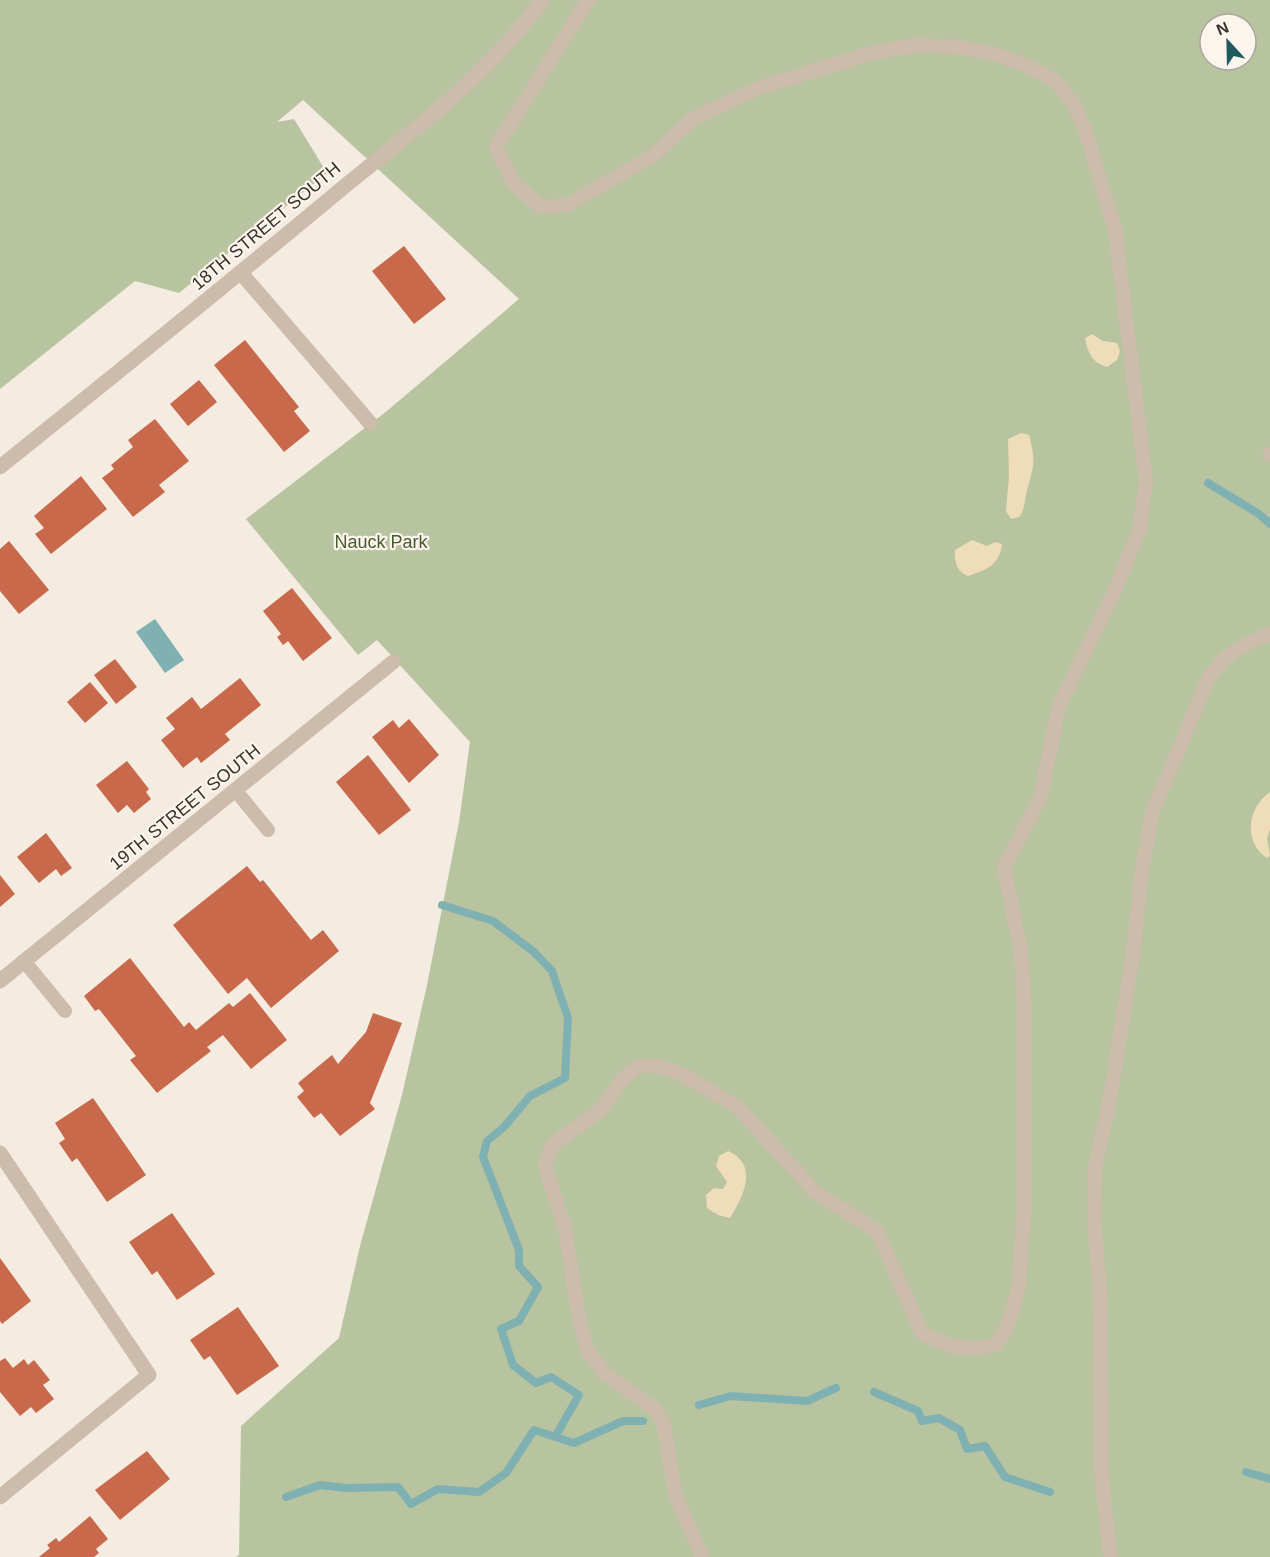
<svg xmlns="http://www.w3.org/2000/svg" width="1270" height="1557" font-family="Helvetica,sans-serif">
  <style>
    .green { fill: #b8c4a0; fill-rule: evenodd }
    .sand { fill: #efdcb8 }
    .water { fill: #7fb0b2 }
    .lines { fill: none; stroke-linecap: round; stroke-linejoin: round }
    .stream { stroke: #7fb0b2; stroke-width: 8 }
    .building { fill: #c8694b }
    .lane { stroke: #cdbbac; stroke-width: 14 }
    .street { stroke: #cdbbac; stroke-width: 15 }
    .labels { text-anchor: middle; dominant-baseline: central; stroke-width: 4.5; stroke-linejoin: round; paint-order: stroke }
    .street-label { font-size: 18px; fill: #3b302b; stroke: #fbf5ee }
    .park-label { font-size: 18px; fill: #4a5a2e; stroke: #fbf5ee }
  </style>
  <rect width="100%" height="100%" fill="#f4ebe1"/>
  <!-- green -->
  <path class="green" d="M0,0H1270V1557H236L239,1555L241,1426L339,1338L360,1246L402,1095L427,985L459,822L470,742L377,640L358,655L246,519L387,411L519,299L303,100L277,122L294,119L327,173L179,293L135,281L0,389ZM1210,24H1246V60H1210Z"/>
  <!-- sand -->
  <g class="sand">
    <path d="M1092,334L1103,341L1117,343L1120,351L1117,360L1107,367C1092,362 1088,354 1085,338Z"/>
    <path d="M1021,433L1029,435C1036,461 1034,466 1027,490C1024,501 1026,508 1019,517L1011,519L1006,511L1009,476L1008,439Z"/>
    <path d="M972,540L987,546L995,542L1002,544C1000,565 986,570 968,576C957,572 954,562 955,550Z"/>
    <path d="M1270,792V829L1267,838L1270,856L1267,858C1243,842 1247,808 1270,792Z"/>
    <path d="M728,1151C759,1165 744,1196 730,1218L718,1215L707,1208L706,1195L714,1188L723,1189L727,1182L716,1166L719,1156Z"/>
  </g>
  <!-- water -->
  <path class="water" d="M155,619L184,660L165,673L136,632Z"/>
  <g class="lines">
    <!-- stream -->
    <g class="stream">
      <path d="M1208,483L1259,514L1270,524"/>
      <path d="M442,905L493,921L534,952L552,971L568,1018L565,1078L530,1096L504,1127L487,1141L483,1157L519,1250V1266L538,1287L519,1321L501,1329L513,1365L536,1383L551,1377L579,1395L555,1437"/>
      <path d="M874,1392L918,1411L922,1421L939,1418L960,1430L967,1449L985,1446L1005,1477L1050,1492"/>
      <path d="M699,1405L731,1396L807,1401L836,1388"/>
      <path d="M1246,1472L1270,1479"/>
      <path d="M286,1497L320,1485L346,1488L398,1487L411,1504L438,1489L479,1492L506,1473L534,1430L574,1443L623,1421H643"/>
    </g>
  </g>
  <!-- building -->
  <g class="building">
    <path d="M404,246L446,299L414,324L372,271Z"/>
    <path d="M245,340L299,407L294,411L310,431L284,452L214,365Z"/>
    <path d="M199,380L217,402L188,426L170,404Z"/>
    <path d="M155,419L189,461L159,485L165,492L133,517L102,478L114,469L111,465L133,447L128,440Z"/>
    <path d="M81,476L107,509L51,554L35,534L44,528L34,516Z"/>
    <path d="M9,541L49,590L19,614L0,591V549Z"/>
    <path d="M292,588L332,638L303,661L288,641L283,645L277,637L281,634L263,611Z"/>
    <path d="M115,659L137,687L116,704L94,675Z"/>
    <path d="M240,678L261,705L225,734L230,740L201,763L197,757L183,768L161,740L175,729L166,718L192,697L201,709Z"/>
    <path d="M90,682L108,703L85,723L67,702Z"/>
    <path d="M409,719L439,755L409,783L372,737L393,720L399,728Z"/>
    <path d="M368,755L411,810L379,835L336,782Z"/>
    <path d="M127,761L149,789L146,792L151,799L134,813L127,805L118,813L96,785Z"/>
    <path d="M46,833L72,868L61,876L56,869L39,883L17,857Z"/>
    <path d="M247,866L260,882L263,880L311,940L323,930L339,951L271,1008L247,978L228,994L173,925Z"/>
    <path d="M0,875L15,894L0,907Z"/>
    <path d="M130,958L184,1027L189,1022L196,1030L229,1003L233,1007L250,993L287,1040L251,1069L223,1035L207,1047L211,1051L157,1093L130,1060L136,1056L99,1009L95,1011L84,996Z"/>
    <path d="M373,1013L402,1023L370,1103L375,1109L340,1136L321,1113L314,1118L297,1097L304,1091L298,1083L332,1055L338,1064L366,1032Z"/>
    <path d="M93,1098L146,1175L107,1202L77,1158L72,1162L59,1143L65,1139L55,1123Z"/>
    <path d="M172,1213L215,1274L177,1300L157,1271L152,1275L129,1242Z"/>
    <path d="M0,1258L31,1301L2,1324L0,1321Z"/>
    <path d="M238,1307L279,1366L237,1395L210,1356L204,1360L190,1340Z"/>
    <path d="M5,1358L13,1368L24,1359L28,1365L34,1360L50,1380L43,1385L54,1399L36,1413L31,1407L20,1416L0,1392V1361Z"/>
    <path d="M147,1451L170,1479L120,1520L95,1490Z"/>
    <path d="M90,1516L108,1539L96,1549L99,1553L94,1557H39L50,1548L47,1545L56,1538L59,1542Z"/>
  </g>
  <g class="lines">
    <!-- lane -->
    <g class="lane">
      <path d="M588,0L496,147L514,183L540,207L567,205L651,157L694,118L761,87L875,52L919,45L959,47L994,54L1026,65L1055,80L1075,106L1088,139L1115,230L1146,482L1139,530L1114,592L1059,706L1040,799L1004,867L1021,953L1024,1000V1214L1018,1290L1007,1327L996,1344C970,1353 946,1347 922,1333L877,1231L815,1192L737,1106L683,1075L660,1066H638L620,1082L602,1109L552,1145L545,1166L565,1229L579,1319L587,1350L605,1374L655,1409L663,1422L675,1493L702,1557"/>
      <path d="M1269,454L1270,455"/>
      <path d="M236,791L268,830"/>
      <path d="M24,961L65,1011"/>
      <path d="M1110,1557L1101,1469L1100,1295L1094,1217L1095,1167L1109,1104L1133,954L1141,876L1152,813L1208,679L1224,659L1246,644L1270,633"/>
    </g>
    <!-- street -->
    <g class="street">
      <path d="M241,273L370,423"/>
      <path d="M0,467C116,374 231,281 345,186C415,129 490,74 542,0"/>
      <path d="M0,981L393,662"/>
      <path d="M0,1153L149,1375L0,1497"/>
    </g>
  </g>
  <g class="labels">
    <!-- street labels -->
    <g class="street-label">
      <text transform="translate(266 226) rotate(-40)">18TH STREET SOUTH</text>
      <text transform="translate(185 807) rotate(-39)">19TH STREET SOUTH</text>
    </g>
    <!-- park labels -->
    <g class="park-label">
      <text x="381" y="542">Nauck Park</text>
    </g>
  </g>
  <!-- north arrow -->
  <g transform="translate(1228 42) rotate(338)"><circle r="28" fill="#fbf5ee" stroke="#aea6a0" stroke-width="1.5"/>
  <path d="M0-4.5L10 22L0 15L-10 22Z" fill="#1f5a5e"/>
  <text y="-9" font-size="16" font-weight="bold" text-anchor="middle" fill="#3b302b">N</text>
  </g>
</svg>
